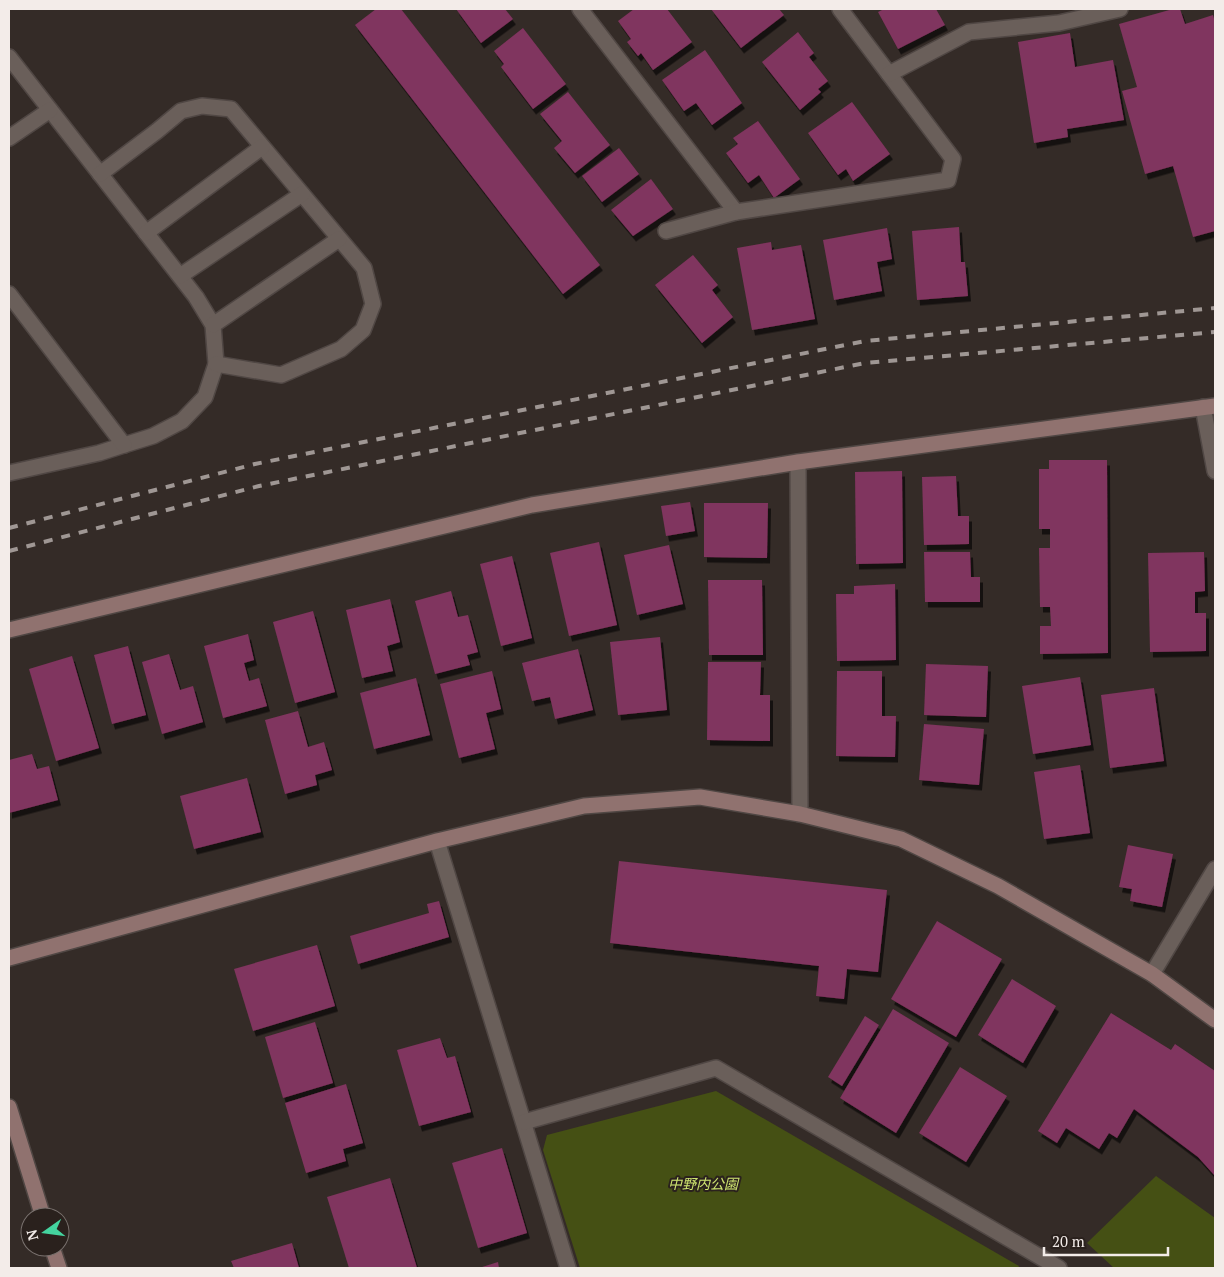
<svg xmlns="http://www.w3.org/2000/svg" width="1224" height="1277" font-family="'PT Serif','Noto Sans JP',serif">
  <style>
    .green { fill: #455014 }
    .building { fill: #80345e; filter: url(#shadow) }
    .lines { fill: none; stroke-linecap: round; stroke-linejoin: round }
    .lane-casing { stroke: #504744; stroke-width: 18 }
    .street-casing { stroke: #504744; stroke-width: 18 }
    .secondary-casing { stroke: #504744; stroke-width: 18 }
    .lane { stroke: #6a5f5a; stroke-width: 15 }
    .street { stroke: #6a5f5a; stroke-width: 15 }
    .secondary { stroke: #90726f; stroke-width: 15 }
    .rail { stroke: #9f9794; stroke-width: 4; stroke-dasharray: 9 9; stroke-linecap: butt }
    .labels { text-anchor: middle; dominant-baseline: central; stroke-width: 4; stroke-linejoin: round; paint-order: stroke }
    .park-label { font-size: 14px; font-style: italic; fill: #cee570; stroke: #2a211d }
  </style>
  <defs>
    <filter id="shadow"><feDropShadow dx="3" dy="5.5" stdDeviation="0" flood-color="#0009"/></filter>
  </defs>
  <rect width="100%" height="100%" fill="#342b27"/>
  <!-- green -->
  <g class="green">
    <path d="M716,1091L1019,1266L1018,1268H580L543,1150L547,1135Z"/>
    <path d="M1156,1176L1215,1218V1268H1114L1087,1243Z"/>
  </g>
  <!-- building -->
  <g class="building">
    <path d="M376,9H401L600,265L563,294L355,25Z"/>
    <path d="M456,9H505L513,19L481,43Z"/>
    <path d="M634,9H667L692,42L653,70L641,53L638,56L627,42L631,39L618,21Z"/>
    <path d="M711,9H779L784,15L741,48Z"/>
    <path d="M884,9H936L945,25L898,49L878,12Z"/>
    <path d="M1173,9H1180L1185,24L1213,15L1215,22V231L1193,237L1173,166L1145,174L1122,91L1137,87L1119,24Z"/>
    <path d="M523,28L566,84L533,109L501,67L504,64L494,51Z"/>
    <path d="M798,32L814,53L809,57L828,81L818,89L821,92L800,110L762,62Z"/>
    <path d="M1070,33L1075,67L1113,60L1124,120L1067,129L1068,137L1034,143L1018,42Z"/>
    <path d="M705,50L742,103L712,125L696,103L684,111L662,80Z"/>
    <path d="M568,92L610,145L575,173L554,148L562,141L540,114Z"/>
    <path d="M852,102L890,154L853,181L846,169L838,175L808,133Z"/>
    <path d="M758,121L800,179L774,198L759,175L748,183L726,153L738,144L733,138Z"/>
    <path d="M619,148L639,174L602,202L582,176Z"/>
    <path d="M651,179L673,209L633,236L611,210Z"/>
    <path d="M959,227L961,262H965L968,296L917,300L912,231Z"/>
    <path d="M887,228L892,259L877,262L882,291L834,300L823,240Z"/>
    <path d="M771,242L772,250L801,245L815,319L752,330L737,248Z"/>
    <path d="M693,255L718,285L712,290L733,317L702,343L655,285Z"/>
    <path d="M1049,460H1107L1108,653L1040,654V626H1051L1050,607H1040L1039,548H1050V529H1039V469H1049Z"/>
    <path d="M902,471L903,563L856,564L855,472Z"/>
    <path d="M956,476L958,516H969V544L924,545L922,477Z"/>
    <path d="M690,502L695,531L666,536L661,506Z"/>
    <path d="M704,503H768L767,558L704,557Z"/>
    <path d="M599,542L617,625L569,636L550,553Z"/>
    <path d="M669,545L683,604L637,615L624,555Z"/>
    <path d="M924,552H970L971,577H980V602H925Z"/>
    <path d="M1204,552L1205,591L1195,592V613H1206V651L1150,652L1148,553Z"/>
    <path d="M512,556L532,638L501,646L480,564Z"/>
    <path d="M708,580H762L763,655H709Z"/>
    <path d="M895,584L896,660L837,661L836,594H854V586Z"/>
    <path d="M451,591L458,617L468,615L478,652L467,655L470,665L435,674L415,601Z"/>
    <path d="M390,599L400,642L387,646L393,671L362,678L346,610Z"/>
    <path d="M313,611L335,692L295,703L273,622Z"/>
    <path d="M248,634L254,660L244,663L249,681L259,678L267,706L223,718L204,646Z"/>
    <path d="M660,637L667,710L618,715L610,642Z"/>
    <path d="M128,646L146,715L112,724L94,655Z"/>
    <path d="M578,649L593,710L555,719L550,697L532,701L522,663Z"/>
    <path d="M169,654L180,690L193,686L203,722L162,734L142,662Z"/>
    <path d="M72,656L99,748L56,761L29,669Z"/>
    <path d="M708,662H761L760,695H770V741L707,740Z"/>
    <path d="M926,664L988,666L986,717L924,715Z"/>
    <path d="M492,671L501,709L486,713L495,749L459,758L440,684Z"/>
    <path d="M837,671H882V716H896L895,757L836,756Z"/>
    <path d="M1080,677L1091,745L1033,754L1022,686Z"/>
    <path d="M416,678L430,735L374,749L360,693Z"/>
    <path d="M1154,688L1164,761L1110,768L1101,695Z"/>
    <path d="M298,711L308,747L324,742L332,770L315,775L317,785L285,794L265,720Z"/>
    <path d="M924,724L984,729L979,785L919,780Z"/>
    <path d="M32,754L37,769L49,766L58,800L9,813V760Z"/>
    <path d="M1080,765L1090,833L1044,839L1034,772Z"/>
    <path d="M247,778L261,832L194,849L180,796Z"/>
    <path d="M1128,845L1173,854L1162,907L1130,901L1132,889L1119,887Z"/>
    <path d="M619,861L887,890L878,972L847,969L844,999L816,996L819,966L610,943Z"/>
    <path d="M439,901L449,937L358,964L350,936L429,913L427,904Z"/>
    <path d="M937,921L1002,959L956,1037L891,999Z"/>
    <path d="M317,945L335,1006L253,1031L234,969Z"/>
    <path d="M1012,979L1056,1006L1023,1063L978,1035Z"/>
    <path d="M893,1009L949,1043L896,1133L840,1098Z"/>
    <path d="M1111,1013L1171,1050L1175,1044L1215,1071V1176L1198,1157L1134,1109L1117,1138L1109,1133L1099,1149L1066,1128L1057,1143L1038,1131Z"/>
    <path d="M865,1016L879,1025L842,1086L828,1077Z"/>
    <path d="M315,1022L333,1083L283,1098L265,1037Z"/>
    <path d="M440,1038L447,1058L455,1056L471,1112L419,1126L397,1050Z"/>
    <path d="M960,1067L1007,1096L966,1162L919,1133Z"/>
    <path d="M346,1084L363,1143L343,1149L346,1161L306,1173L285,1103Z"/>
    <path d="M502,1148L527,1233L478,1248L452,1163Z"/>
    <path d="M390,1178L417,1268H349L327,1197Z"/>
    <path d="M292,1243L299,1268H234L231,1261Z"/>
    <path d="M498,1262L499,1268H479Z"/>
  </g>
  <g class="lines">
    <defs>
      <g id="lane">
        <path d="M9,57L196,297L213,325L216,364L205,397L182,421L153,436L124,445L99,453L9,473"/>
        <path d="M9,138L50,110"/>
        <path d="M100,174L157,131L181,111L202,106L231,109L364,268L373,304L363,330L341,349L281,375L216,364"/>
        <path d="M146,233L262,147"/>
        <path d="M180,276L302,194"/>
        <path d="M9,294L124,445"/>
        <path d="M213,325L339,239"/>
      </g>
      <g id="street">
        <path d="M580,9L736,212L948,180L953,159L840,9"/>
        <path d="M889,74L969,32L1059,23L1120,9"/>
        <path d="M666,231L736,212"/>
        <path d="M1203,407L1215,471"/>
        <path d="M798,462L800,814"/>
        <path d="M437,841L568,1268"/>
        <path d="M1152,974L1215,869"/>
        <path d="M524,1122L716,1068L1059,1268"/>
      </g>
      <g id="secondary">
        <path d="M9,630L532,505L798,462L1215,406"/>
        <path d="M9,958L437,841L584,806L700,797L800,814L901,839L998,886L1152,974L1215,1020"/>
        <path d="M9,1107L43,1217"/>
        <path d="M52,1247L59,1268"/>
      </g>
    </defs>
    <!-- lane casing -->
    <use href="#lane" class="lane-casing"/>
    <!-- street casing -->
    <use href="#street" class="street-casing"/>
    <!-- secondary casing -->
    <use href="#secondary" class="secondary-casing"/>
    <!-- lane -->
    <use href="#lane" class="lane"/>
    <!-- street -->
    <use href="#street" class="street"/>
    <!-- secondary -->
    <use href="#secondary" class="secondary"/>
    <!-- rail -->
    <g class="rail">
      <path d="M9,528L255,464L865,341L1215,308"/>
      <path d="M9,551L259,486L865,363L1215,332"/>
    </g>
  </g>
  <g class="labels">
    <!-- park labels -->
    <g class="park-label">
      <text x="703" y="1183">中野内公園</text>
    </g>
  </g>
  <!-- border -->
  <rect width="1224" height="1277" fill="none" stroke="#f3ece9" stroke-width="20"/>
  <!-- north arrow -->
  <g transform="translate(45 1232) rotate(256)"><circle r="24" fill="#2a211d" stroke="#7a726f"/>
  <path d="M0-4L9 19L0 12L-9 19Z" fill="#44d49f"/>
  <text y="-8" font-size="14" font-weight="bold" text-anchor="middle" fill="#f3ece9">N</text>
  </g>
  <!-- scale -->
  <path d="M1044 1247v8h124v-8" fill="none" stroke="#f3ece9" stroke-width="2.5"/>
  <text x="1052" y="1247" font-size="15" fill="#f3ece9" stroke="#2a211d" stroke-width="4" paint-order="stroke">20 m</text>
</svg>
